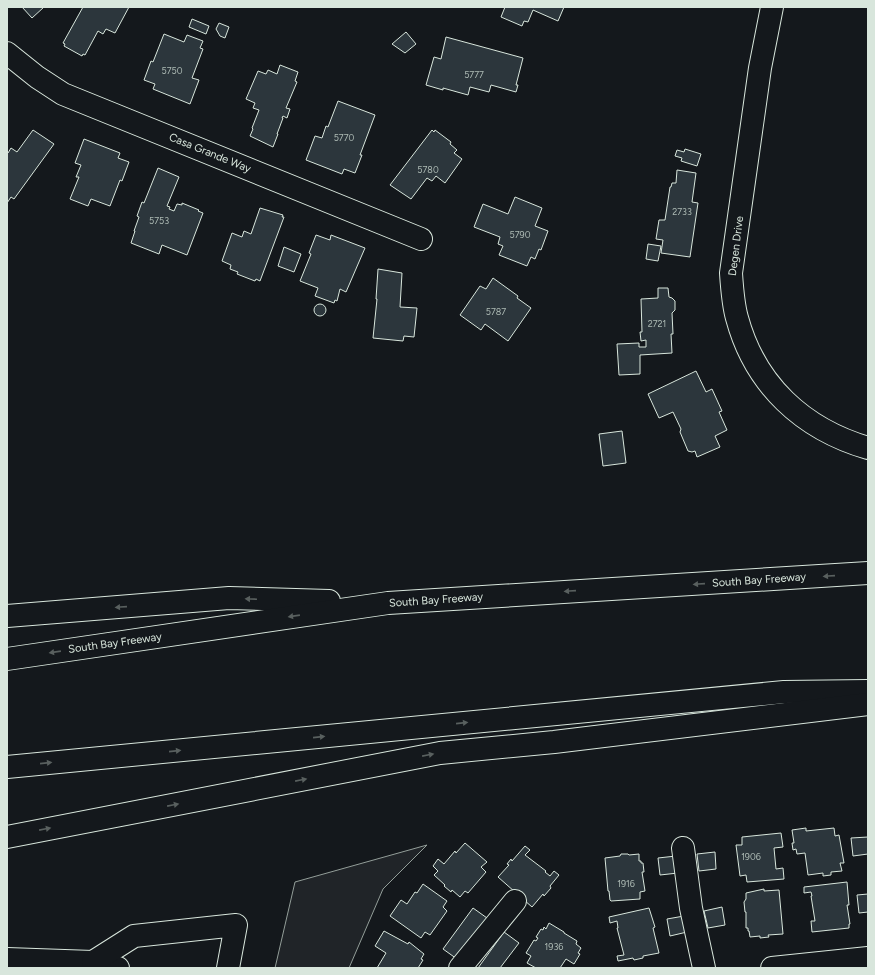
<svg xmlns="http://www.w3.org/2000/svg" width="875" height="975" font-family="Figtree,sans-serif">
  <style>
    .grass { fill: #202428; stroke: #939e99 }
    .building { fill: #2c363c; stroke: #d8e6dc }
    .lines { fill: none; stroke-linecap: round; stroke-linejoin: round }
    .minor-casing { stroke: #d8e6dc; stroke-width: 24 }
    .highway-casing { stroke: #d8e6dc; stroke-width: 24 }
    .minor { stroke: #14181c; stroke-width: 22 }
    .highway { stroke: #14181c; stroke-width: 22 }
    .oneway { fill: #59605f }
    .labels { text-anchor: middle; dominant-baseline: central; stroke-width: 3; stroke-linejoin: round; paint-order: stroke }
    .number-label { font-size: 9px; fill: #adbab4 }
    .street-label { font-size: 11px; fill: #d8e6dc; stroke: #14181c }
  </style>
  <rect width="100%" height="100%" fill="#14181c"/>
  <!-- grass -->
  <path class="grass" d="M427,845L383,889L349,968H275L295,882Z"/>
  <!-- building -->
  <g class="building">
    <path d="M22,7H44L32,18Z"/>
    <path d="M83,7H129L115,33L106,29L103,34L98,31L85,55L83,54L82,56L64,46L65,44L63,43Z"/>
    <path d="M505,7H564L558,21L533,10L528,22L524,21L522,26L501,17Z"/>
    <path d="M192,19L209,26L206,34L189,27Z"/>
    <path d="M219,23L229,27L225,38L220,36L216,29Z"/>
    <path d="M406,32L416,44L405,53L392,44Z"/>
    <path d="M164,34L184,42L187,35L203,41L200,48L203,49L192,78L199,80L190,104L153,89L155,84L144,80L151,61L153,62Z"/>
    <path d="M446,37L523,58L516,85H518L516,92L491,85L489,92L470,87L468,95L443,88V90L426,85L434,57L441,59Z"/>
    <path d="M280,65L298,72L295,81L297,82L286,108L290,109L287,118L283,116L282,118H283L277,134H278L273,147L250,136L253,129L252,128L259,110L253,108L255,103L246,99L258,71L266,74L268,70L277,74Z"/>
    <path d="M338,101L375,115L360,155H362L355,173L344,169L342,174L306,160L315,136L322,138L326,126L328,127Z"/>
    <path d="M33,130L54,144L14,199L11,197L7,203V152L8,153L11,148L17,152Z"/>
    <path d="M432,130L434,132L435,130L451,142L450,144L457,150L454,153L462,159L445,183L436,176L432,181L427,178L411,199L390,185Z"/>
    <path d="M84,139L120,153L118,158L129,162L122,181L120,180L110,206L91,199L88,206L70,199L79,177H76L81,165L75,163Z"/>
    <path d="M685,149L701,154L697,166L681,161L682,158L675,156L677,150L684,152Z"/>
    <path d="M158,168L179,177L167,206L170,207L169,209L174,211L177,204L182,205V203L199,210L198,211L203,213L187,255L162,245L159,254L131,243L135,231H134L139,217L137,216L142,202L144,203Z"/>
    <path d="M677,170L696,173L692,202L698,203L690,257L661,253L663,240L656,239L659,220H665L670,187H671L672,183H676Z"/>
    <path d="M515,197L542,208L535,226L548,231L541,250L539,249L535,259L531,257L527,266L499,255L503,246L498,244L500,237L474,227L483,204L508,214Z"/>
    <path d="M260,208L283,215L282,217H284L260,281L256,279L255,281L237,274L238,272L230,269L231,265L222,261L232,233L242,237L244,231L251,234Z"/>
    <path d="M316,235L330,240L331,235L365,248L346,292L340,289L337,301L335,300L334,303L315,296L318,288L300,281L311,254L309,253Z"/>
    <path d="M648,244L661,246L658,261L646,259Z"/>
    <path d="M284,247L301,254L294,272L278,266Z"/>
    <path d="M378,269L402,273L400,307L417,308L414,337L404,336L403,341L373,338L377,299H376Z"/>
    <path d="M493,278L518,296L517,298L531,308L508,341L485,324L481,330L460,315L480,286L486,289Z"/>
    <path d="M658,288H668L669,297L672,298L675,301V310L672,313L673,334H671L672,353L640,355V374L619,375L617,344L639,343V347H646V340L641,341L640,332H642L641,299L658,298Z"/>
    <circle cx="320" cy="310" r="6"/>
    <path d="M696,371L706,392L712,389L722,411L719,412L727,430L715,436L720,447L697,457L695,451L692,452L688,451L680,432L681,429L673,412L659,418L648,394Z"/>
    <path d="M622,431L626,463L603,466L599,434Z"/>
    <path d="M806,828V831L834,828L835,836L839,835L844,863H840L842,871L831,872V875L823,876V873L808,875L805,853L797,854L796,849L793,850L792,843H794L792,830Z"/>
    <path d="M781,833L783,847L774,848L776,869L783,868L784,879L747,882L746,875L740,876L736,845H742V837Z"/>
    <path d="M868,837V854L853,856L851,838Z"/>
    <path d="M465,843L487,862L481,867L486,872L468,893L465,891L460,897L452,890L451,892L444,886L445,885L434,875L438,871L433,866L438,859L444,864L455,851L456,853Z"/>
    <path d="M525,846L530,850L525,855L546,871L545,872L550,876L554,871L559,875L550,886L551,888L544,896L543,894L532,907L498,877L509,865L507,864L511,859L512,861Z"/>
    <path d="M715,852L716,869L699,871L697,854Z"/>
    <path d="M621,854H628L629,855L639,854V861H641V863H643L644,872H642L645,891L640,892V899L611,901L610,900L609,891H608L605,858L620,856Z"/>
    <path d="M676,856L678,873L660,875L658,858Z"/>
    <path d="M847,882L849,905H847L850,924H849V928L812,932L811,921H815L811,896H812L811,892L804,893V887Z"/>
    <path d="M423,884L447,901L443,907L447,911L430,935L425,932L421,938L390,916L401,900L407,904L415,892L417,893Z"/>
    <path d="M764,889V891L779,890L783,934L768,935L769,937L760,938V936L750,937L749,931H748V928H746V912H745L744,902L746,899V893Z"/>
    <path d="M868,894V912L859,913L857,895Z"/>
    <path d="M722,907L725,925L708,928L704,911Z"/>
    <path d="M473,908L487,918L457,959L443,949Z"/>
    <path d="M649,908L655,927L653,928L659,953L643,956V958L634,960L633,958L618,961L617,956L624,955L617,928H618L617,921L610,923L609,917Z"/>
    <path d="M684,916L687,932L670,936L667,919Z"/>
    <path d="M549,923L564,932V933L577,941L576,944L581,948L578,953L580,954L574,964L566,959L560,968H536L527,963L531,956L526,953L534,940L536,941L538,938L536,937L541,929L543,930L544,927L546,929Z"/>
    <path d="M384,931L408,944L409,942L424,954L421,959L423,960L418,968H377L386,953L375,946Z"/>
    <path d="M504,932L519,943L500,968H478Z"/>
  </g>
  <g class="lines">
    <defs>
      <g id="minor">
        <path d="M772,7L760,68L731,273C732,288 733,304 737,318C755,385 803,429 868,448"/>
        <path d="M7,53L37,77L63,94L421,239"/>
        <path d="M683,848L691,908L704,968"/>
        <path d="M7,959L93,962L118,968"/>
        <path d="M93,962L134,936L236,925L228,968"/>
        <path d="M460,968L515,901"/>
        <path d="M772,968L868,958"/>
      </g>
      <g id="highway">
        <path d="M7,616L229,598L329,601"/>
        <path d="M7,659L388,603L868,573"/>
        <path d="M7,767L784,692L868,691"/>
        <path d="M7,837L440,753L554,742L868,704"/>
      </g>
    </defs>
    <!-- minor casing -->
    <use href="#minor" class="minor-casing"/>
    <!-- highway casing -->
    <use href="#highway" class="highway-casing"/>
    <!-- minor -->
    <use href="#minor" class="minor"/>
    <!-- highway -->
    <use href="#highway" class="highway"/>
  </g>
  <!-- one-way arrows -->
  <defs><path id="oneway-solid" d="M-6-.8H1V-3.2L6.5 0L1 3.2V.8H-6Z"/></defs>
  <g class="oneway">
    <use href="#oneway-solid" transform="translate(829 576) rotate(176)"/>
    <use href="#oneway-solid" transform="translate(699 584) rotate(176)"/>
    <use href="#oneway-solid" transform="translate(570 591) rotate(176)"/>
    <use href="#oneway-solid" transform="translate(251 599) rotate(-178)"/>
    <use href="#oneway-solid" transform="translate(121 607) rotate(176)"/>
    <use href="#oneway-solid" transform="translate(294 616) rotate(172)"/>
    <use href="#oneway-solid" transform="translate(55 652) rotate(172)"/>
    <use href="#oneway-solid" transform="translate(462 723) rotate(-6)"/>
    <use href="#oneway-solid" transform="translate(319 737) rotate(-6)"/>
    <use href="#oneway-solid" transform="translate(175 751) rotate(-6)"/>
    <use href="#oneway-solid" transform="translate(428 755) rotate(-11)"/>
    <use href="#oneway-solid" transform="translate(46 763) rotate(-6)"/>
    <use href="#oneway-solid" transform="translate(301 780) rotate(-11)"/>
    <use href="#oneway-solid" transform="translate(173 805) rotate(-11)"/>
    <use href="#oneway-solid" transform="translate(45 829) rotate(-11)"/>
  </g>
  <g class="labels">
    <!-- number labels -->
    <g class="number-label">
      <text x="172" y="70">5750</text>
      <text x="474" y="74">5777</text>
      <text x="344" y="137">5770</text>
      <text x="428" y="169">5780</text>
      <text x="682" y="211">2733</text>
      <text x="159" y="220">5753</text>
      <text x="520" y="234">5790</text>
      <text x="496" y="311">5787</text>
      <text x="657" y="323">2721</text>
      <text x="751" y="856">1906</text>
      <text x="626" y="883">1916</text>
      <text x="554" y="946">1936</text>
    </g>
    <!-- street labels -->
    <g class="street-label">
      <text transform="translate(210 153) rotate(22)">Casa Grande Way</text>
      <text transform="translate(736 246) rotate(-83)">Degen Drive</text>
      <text transform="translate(759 580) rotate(-4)">South Bay Freeway</text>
      <text transform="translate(436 600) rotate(-4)">South Bay Freeway</text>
      <text transform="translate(115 643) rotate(-8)">South Bay Freeway</text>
    </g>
  </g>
  <!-- border -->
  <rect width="875" height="975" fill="none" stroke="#d8e6dc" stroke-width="16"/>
</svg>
